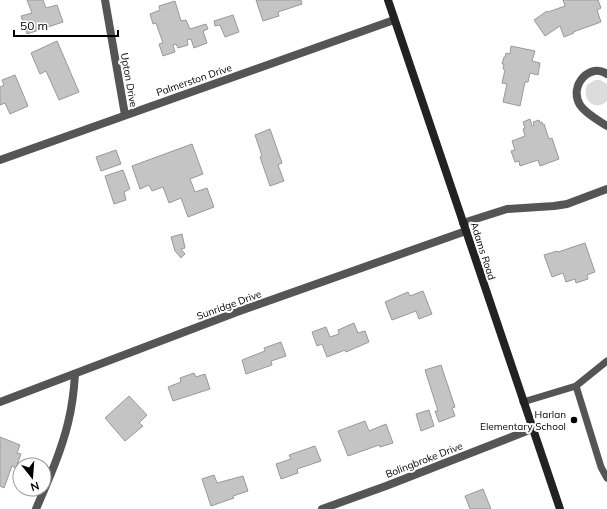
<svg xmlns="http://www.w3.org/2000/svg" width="607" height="509" font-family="Mulish,sans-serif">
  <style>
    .green { fill: #dcdcdc }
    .building { fill: #c4c4c4; stroke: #999 }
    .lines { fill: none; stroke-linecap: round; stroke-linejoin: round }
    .lane { stroke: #555; stroke-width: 7 }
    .street { stroke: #555; stroke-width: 8 }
    .secondary { stroke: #222; stroke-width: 8 }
    .poi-dot { fill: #000; stroke: #fff; stroke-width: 1.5 }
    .labels { text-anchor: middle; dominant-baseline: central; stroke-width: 4; stroke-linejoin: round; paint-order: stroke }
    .street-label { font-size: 10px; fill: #000; stroke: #fff }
    .poi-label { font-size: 10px; fill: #000; stroke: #fff; text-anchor: end }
  </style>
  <rect width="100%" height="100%" fill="#fff"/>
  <!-- green -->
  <path class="green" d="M595,80H600L607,84V101C595,112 581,100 587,85Z"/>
  <!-- building -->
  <g class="building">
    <path d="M27,0H43L46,8L57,5L63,22L27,34L21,16L32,13Z"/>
    <path d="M256,0H301L302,4L278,12L279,16L263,21Z"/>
    <path d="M563,0H598L601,8L597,10L601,22L573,32L574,33L564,37L560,26L545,36L534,20L547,11L548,12L565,6Z"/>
    <path d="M175,1L181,21L186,20L190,29L206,24L208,29L203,31L207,43L194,48L191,39L187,40L188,45L178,48L176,44L173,45L175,52L163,56L159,44L163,43L156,23L153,24L150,14L160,10L159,6Z"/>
    <path d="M233,15L239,32L225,37L220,25L215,26L214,21Z"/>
    <path d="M57,41L79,92L59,100L46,71L40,74L31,53Z"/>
    <path d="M511,46L535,51L532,61L540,63L538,75L530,73L528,82H525L520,106L503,102L507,84L502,83L505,70L503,69L504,64H502L504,57H505L506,53L510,54Z"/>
    <path d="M15,75L28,106L10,114L5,103L0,105V87L4,85L2,80Z"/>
    <path d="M530,119L532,126L534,125L533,122L539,120L540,123L542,122L543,125L544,124L549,139L552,138L559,159L540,166L538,160L520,166L519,161L515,162L511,151L515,150L512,141L525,136L523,129L525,128L523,122Z"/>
    <path d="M270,129L282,163L278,165L284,181L270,186L260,157L262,156L255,135Z"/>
    <path d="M192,144L203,174L190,179L195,192L207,188L214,207L188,217L181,198L169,203L163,187L152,191L149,185L140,189L132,166Z"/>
    <path d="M116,150L121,164L101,171L96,157Z"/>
    <path d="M123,170L130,189L124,192L126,200L114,204L105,176Z"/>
    <path d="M182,234L185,248L181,249L185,254L181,258L175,251L171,237Z"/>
    <path d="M585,243L595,272L587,275L588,279L576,283L575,279L566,282L563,273L552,277L544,255L557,251L558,252Z"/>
    <path d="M423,291L432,314L419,319L416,311L392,320L385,302L408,292L410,296Z"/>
    <path d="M354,323L358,333L365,331L369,342L346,352L345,350L327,357L322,344L317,346L312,332L326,327L330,337L339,334L338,330Z"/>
    <path d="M281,342L286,356L271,361L272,365L246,374L242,360L265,351L264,348Z"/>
    <path d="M441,365L455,407L452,408L455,416L439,422L435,411H438L425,370Z"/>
    <path d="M194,373L196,377L205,374L210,389L173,401L168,387L181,382L180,378Z"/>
    <path d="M129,396L147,415L139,423L143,426L125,441L105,418Z"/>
    <path d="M429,410L434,426L421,431L416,414Z"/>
    <path d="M365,421L369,431L386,424L393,443L380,447L379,445L348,456L338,431Z"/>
    <path d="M0,437L20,445L17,453L21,454L16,468L12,466L4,488L0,486Z"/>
    <path d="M315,446L321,461L297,469L298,473L281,479L276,464L291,459L289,455Z"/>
    <path d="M214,475L217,483L243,476L248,491L233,496L234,498L211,506L202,479Z"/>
    <path d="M483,489L491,509H470L465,496Z"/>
  </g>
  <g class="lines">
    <!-- lane -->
    <g class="lane">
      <path d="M576,386L601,467L607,478"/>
      <path d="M523,402L576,386L607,361"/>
    </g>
    <!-- street -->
    <g class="street">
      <path d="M105,0L125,115"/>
      <path d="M607,74C591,62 568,85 580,105C586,114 598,120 607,126"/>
      <path d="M0,160L394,20"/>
      <path d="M463,223L507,209L554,206L567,204L607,189"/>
      <path d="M0,402L237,312L466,231"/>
      <path d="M36,509C48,481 61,452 68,423C72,407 74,391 75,374"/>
      <path d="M322,509L386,486L532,429"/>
    </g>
    <!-- secondary -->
    <path class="secondary" d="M388,0L560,509"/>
  </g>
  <!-- markers -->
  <circle class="poi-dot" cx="574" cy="420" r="4"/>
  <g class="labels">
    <!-- street labels -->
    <g class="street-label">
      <text transform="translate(129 80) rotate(80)">Upton Drive</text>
      <text transform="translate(194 80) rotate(-19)">Palmerston Drive</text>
      <text transform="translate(483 251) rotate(72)">Adams Road</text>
      <text transform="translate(229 305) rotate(-20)">Sunridge Drive</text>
      <text transform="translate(424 460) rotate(-21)">Bolingbroke Drive</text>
    </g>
    <!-- poi labels -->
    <g class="poi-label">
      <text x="566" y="414">Harlan<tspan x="566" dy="12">Elementary School</tspan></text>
    </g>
  </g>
  <!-- north arrow -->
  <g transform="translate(32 477) rotate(163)"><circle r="19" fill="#ffffff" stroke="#999999"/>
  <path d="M0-3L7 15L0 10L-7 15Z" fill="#000000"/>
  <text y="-6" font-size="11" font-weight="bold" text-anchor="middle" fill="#000000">N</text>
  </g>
  <!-- scale -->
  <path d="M14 30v6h104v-6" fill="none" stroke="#000000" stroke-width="2"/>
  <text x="20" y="30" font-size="12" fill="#000000" stroke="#ffffff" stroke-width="3" paint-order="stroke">50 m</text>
</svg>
